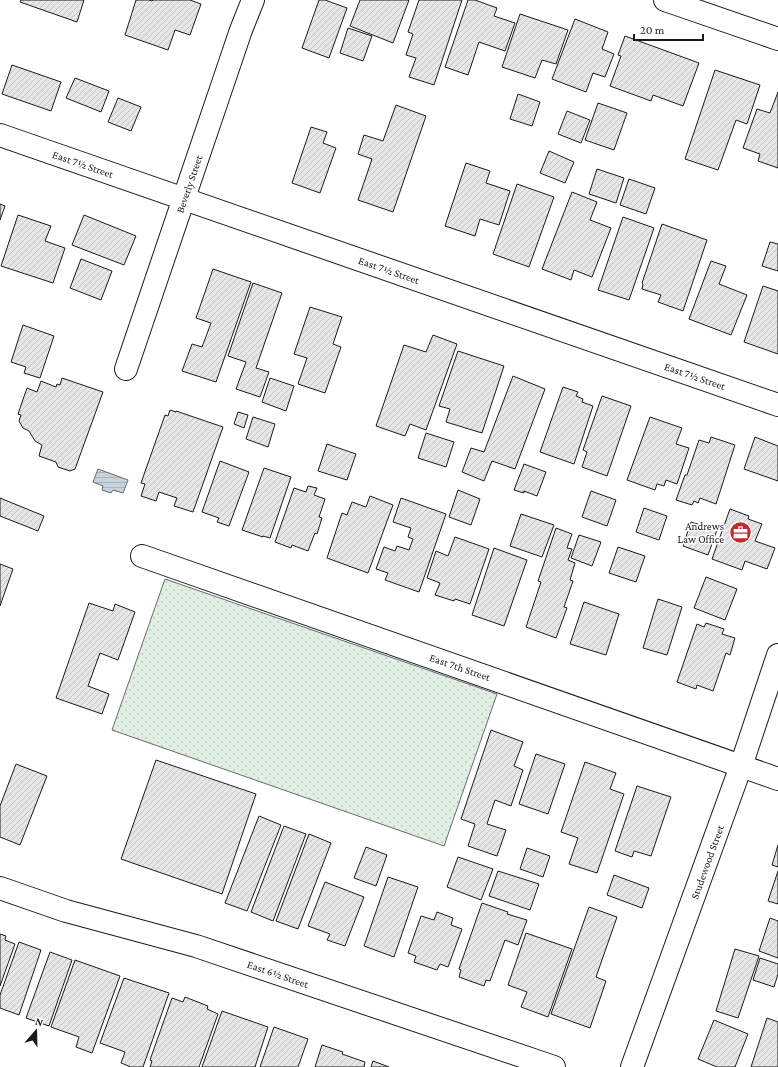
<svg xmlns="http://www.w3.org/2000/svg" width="778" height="1067" font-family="'Crimson Pro',serif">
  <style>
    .grass { fill: url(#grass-dots); stroke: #6a6a6a }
    .water { fill: url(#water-rules); stroke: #6a6a6a }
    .building { fill: url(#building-hatch); stroke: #1a1a1a }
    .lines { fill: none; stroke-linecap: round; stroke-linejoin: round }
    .minor-casing { stroke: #1a1a1a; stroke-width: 24 }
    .major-casing { stroke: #1a1a1a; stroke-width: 24 }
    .minor { stroke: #fff; stroke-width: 22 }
    .major { stroke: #fff; stroke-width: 22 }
    .labels { text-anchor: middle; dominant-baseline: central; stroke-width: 3; stroke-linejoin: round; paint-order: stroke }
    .street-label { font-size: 11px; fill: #1a1a1a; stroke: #fff }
    .poi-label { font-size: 11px; fill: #1a1a1a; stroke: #fff; text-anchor: end }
  </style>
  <defs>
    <pattern id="grass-dots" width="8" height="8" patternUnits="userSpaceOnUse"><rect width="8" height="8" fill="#e0efe3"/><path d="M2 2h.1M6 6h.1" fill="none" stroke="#c0ccc2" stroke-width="1.8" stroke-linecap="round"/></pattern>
    <pattern id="water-rules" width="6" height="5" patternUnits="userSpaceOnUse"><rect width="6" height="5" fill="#c6d2dc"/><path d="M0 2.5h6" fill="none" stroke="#aab4bc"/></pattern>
    <pattern id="building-hatch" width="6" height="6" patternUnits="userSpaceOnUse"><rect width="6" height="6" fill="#e6e6e6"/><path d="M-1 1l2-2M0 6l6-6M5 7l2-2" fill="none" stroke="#c5c5c5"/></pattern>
  </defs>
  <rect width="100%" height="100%" fill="#fff"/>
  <!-- grass -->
  <path class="grass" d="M165,579L497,694L444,846L112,730Z"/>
  <!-- water -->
  <path class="water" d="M98,469L128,480L123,493L113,490L111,493L102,490L103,486L93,482Z"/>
  <!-- building -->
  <g class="building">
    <path d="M21,0H84L77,22L20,2Z"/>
    <path d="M136,0H149L152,1L153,0H190L201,4L190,35L175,30L168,50L125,35Z"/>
    <path d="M319,0H325L347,8L329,58L302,48Z"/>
    <path d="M360,0H409L393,43L350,26Z"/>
    <path d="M419,0H462L434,85L409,77L416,58L406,55L413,34L408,32Z"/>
    <path d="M468,0H475L497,8L494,16L515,23L505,51L479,42L468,75L445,67Z"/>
    <path d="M520,14L568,30L556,64L542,60L535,78L502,67Z"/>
    <path d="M575,19L608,32L602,49L614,54L605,77L593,73L586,92L552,79Z"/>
    <path d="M348,28L372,36L363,61L340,53Z"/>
    <path d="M625,36L699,63L683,106L653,95L651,101L610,86L621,56L618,55Z"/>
    <path d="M12,65L61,82L51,111L2,94Z"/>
    <path d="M715,70L760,85L747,124L736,120L718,170L685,159Z"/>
    <path d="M75,78L109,91L101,112L66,98Z"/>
    <path d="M778,92V168L758,161L760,154L743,148L757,109L770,113Z"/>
    <path d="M518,94L540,102L532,126L510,119Z"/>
    <path d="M118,98L141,107L131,131L108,122Z"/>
    <path d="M598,103L627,113L614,150L585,140Z"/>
    <path d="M396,105L426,116L393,212L358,200L372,159L358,154L364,135L383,141Z"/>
    <path d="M567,111L590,120L581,143L558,134Z"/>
    <path d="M311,127L327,132L323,143L336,148L320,193L292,183Z"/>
    <path d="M549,151L574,162L565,183L540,173Z"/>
    <path d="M466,163L490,171L486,183L510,191L499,225L480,219L475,236L445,226Z"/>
    <path d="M597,169L624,178L616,203L589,194Z"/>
    <path d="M629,179L655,188L646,214L620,205Z"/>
    <path d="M517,184L554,197L529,267L493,254Z"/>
    <path d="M572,192L597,202L590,220L611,228L592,277L574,270L571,280L542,269Z"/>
    <path d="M0,204L5,206L0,220Z"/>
    <path d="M18,215L51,226L45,241L65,248L53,283L1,266Z"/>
    <path d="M84,215L136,236L124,265L72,245Z"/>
    <path d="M623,217L654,228L629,300L598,290Z"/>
    <path d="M662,224L707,240L683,311L658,302L661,295L642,289L643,284L642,283Z"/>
    <path d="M770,242L778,244V271L762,266Z"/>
    <path d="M81,259L112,271L101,300L70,288Z"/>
    <path d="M711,261L726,266L719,284L747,295L731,335L689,319Z"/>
    <path d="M213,269L251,282L216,382L182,371L192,344L202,347L211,323L196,318Z"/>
    <path d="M253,283L282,293L256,368L269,372L260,397L236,389L246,362L228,356Z"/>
    <path d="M763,286L778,291V354L744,342Z"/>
    <path d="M310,307L342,317L333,344L341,347L325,393L298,384L307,358L294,354Z"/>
    <path d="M23,325L54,336L40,378L24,373L26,367L11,362Z"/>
    <path d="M433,335L457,344L426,430L410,424L405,436L376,426L404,345L426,352Z"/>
    <path d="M458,351L504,366L482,433L446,422L450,409L439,406Z"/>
    <path d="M513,376L545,389L515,469L492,461L484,481L462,472L471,448L484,452Z"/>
    <path d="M62,378L103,392L75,469L70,471L58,467L56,462L39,456L42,445L35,441L29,431L23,428L19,421L21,415L18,414L27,388L37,392L41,381L56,387L57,384L60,385Z"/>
    <path d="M270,378L294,386L286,411L262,402Z"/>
    <path d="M563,387L578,392L576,396L583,399L582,402L593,406L574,464L540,452Z"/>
    <path d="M602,396L631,406L607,476L582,467L587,452L583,450Z"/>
    <path d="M170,410L176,412V411L223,427L193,512L174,506L177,498L159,492L156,501L141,496L145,484L141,483L165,415L168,416Z"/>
    <path d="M238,412L248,415L244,428L234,424Z"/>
    <path d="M253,417L275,424L268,447L246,439Z"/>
    <path d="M650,417L682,428L676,444L689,448L677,484L666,480L664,486L657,484L655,490L627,480Z"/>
    <path d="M426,433L454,442L446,467L418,458Z"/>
    <path d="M711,437L735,445L716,504L700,498L698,503L694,501L692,505L676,500L685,475H687L699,440L709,443Z"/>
    <path d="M755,437L778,446V481L744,469Z"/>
    <path d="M327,444L356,454L347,480L318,471Z"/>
    <path d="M220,461L249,472L229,526L217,522L219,518L202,512Z"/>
    <path d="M524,464L546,472L537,496L524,491V493L514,490Z"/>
    <path d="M264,468L291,477L270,538L263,536V537L242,530Z"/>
    <path d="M308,486L317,488L314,495L325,499L319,517L322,518L317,534L315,533L308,551L292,545L291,548L275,542L294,488L306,492Z"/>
    <path d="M458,490L480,499L471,525L449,517Z"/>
    <path d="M591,491L616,500L607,526L582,517Z"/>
    <path d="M370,496L393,505L368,573L327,558L342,513L347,515L352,502L366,507Z"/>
    <path d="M0,498L44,516L38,531L0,516Z"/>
    <path d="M401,498L446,514L419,592L385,580L388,573L376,569L384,547L395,551L397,546L409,550L413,539L408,537L411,528L393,522Z"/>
    <path d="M644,508L667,516L659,540L636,532Z"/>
    <path d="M730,509L749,516L748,519L762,524L755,541L775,548L767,569L745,561L742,570L712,559Z"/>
    <path d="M521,514L554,525L542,557L510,546Z"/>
    <path d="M691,522L717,530L708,555L683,546Z"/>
    <path d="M556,528L572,534L567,548L572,549L568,560L575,563L570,580L573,581L564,607L567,608L556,638L526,627L541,582L538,581Z"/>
    <path d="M579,535L601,542L592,566L571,558Z"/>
    <path d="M455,537L489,549L470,604L455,599L454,601L435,595L440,583L427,578L436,551L448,556Z"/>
    <path d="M618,547L645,556L636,582L609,573Z"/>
    <path d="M494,548L527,560L504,626L472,615Z"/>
    <path d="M0,564L13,569L0,606Z"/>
    <path d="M706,577L737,589L725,620L694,608Z"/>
    <path d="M658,599L682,607L667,655L643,648Z"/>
    <path d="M584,602L619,614L606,655L570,644Z"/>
    <path d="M89,603L113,611L115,604L135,612L118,660L100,653L88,686L109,694L102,714L56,698Z"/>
    <path d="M706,623L724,629L722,634L735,638L730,655L726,653L713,691L697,685L696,689L677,682L697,624L704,627Z"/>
    <path d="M491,730L523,742L514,766L523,770L511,806L495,800L487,824L506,830L497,856L468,846L475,824L461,819Z"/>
    <path d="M536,754L565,764L548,814L519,804Z"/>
    <path d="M156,760L256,794L222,894L121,859Z"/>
    <path d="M585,762L616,773L610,789L624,794L597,873L569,864L578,838L561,832Z"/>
    <path d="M16,764L47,776L20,845L0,837V806Z"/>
    <path d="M637,786L671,797L651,856L634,851L632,857L615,851Z"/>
    <path d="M259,816L281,825L247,911L225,903Z"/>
    <path d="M284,826L306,834L273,921L251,912Z"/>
    <path d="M309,834L331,843L298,929L276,921Z"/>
    <path d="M778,845V867L772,865Z"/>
    <path d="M366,847L387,855L376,886L354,878Z"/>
    <path d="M527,848L550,856L543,877L520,869Z"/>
    <path d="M458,857L493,869L481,900L447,887Z"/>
    <path d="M498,871L539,884L530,910L489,896Z"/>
    <path d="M778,871V904L768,901Z"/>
    <path d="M614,875L649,888L642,908L607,895Z"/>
    <path d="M388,877L418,887L394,957L364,946Z"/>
    <path d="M325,882L364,897L345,946L327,940L330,934L308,926Z"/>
    <path d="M482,903L508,912L507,914L527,920L518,945L505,940L490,981L486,980L484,986L459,977L461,970L459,969Z"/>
    <path d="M589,907L617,917L596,977L606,981L590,1028L551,1014Z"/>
    <path d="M437,912L453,918L451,925L462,929L448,967L440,964L437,970L414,962L416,956L408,953L421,916L434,920Z"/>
    <path d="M770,918L778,921V958L759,951Z"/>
    <path d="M526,933L572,949L548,1017L521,1007L527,992L508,985Z"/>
    <path d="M0,934L6,936L5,940L15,944L0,986Z"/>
    <path d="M19,942L41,950L19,1015L0,1008V995Z"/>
    <path d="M735,949L759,956L738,1018L716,1011Z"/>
    <path d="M50,952L72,960L49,1026L26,1018Z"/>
    <path d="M760,958L778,964V974L774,987L753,980Z"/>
    <path d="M75,960L120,976L92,1053L76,1047L79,1037L51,1027Z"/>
    <path d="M124,978L169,993L143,1067H131L121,1063L125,1052L100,1043Z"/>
    <path d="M185,997L208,1006L207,1009L218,1014L199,1067H150L152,1061L150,1060L172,998L183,1002Z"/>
    <path d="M222,1011L268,1027L255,1067H202Z"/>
    <path d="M767,1018L778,1022V1067H751Z"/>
    <path d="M714,1020L748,1034L735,1067H717L698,1059Z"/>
    <path d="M274,1027L308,1039L298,1067H260Z"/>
    <path d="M322,1045L343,1052L342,1054L365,1062L364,1067H315Z"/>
    <path d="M373,1061L389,1067H371Z"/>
  </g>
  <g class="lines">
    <defs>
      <g id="minor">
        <path d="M665,0L778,39"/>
        <path d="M0,135L778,405"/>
        <path d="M126,369L241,30L253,0"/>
        <path d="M142,556L778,779"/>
        <path d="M0,888L66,911L196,946L554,1067"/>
      </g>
      <path id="major" d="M632,1067L741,766L778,655"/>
    </defs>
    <!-- minor casing -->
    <use href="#minor" class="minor-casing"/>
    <!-- major casing -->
    <use href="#major" class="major-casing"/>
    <!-- minor -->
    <use href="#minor" class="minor"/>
    <!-- major -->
    <use href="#major" class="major"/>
  </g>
  <!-- icons -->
  <defs>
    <symbol id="office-disc" viewBox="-11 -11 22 22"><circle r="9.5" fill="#c62828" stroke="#fff"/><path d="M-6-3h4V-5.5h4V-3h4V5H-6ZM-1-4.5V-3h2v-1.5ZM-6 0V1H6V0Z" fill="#fff"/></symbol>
  </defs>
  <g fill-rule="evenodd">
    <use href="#office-disc" x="728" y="520" width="25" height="25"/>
  </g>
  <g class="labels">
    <!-- street labels -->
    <g class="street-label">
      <text transform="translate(83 164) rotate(19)">East 7½ Street</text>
      <text transform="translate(189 184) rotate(-71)">Beverly Street</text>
      <text transform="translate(389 270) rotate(19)">East 7½ Street</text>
      <text transform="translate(695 376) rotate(19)">East 7½ Street</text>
      <text transform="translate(460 667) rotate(19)">East 7th Street</text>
      <text transform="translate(707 862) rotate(-70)">Studewood Street</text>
      <text transform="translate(278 974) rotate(19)">East 6½ Street</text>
    </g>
    <!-- poi labels -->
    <g class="poi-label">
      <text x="724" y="526">Andrews<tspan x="724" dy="13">Law Office</tspan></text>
    </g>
  </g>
  <!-- north arrow -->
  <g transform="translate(36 1031) rotate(20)" stroke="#ffffff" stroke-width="3" paint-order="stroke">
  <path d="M0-3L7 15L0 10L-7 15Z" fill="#1a1a1a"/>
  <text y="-6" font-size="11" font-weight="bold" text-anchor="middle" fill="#1a1a1a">N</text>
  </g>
  <!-- scale -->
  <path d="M634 34v6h69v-6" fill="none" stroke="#1a1a1a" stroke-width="2"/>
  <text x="640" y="34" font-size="12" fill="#1a1a1a" stroke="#ffffff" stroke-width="3" paint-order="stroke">20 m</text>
</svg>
